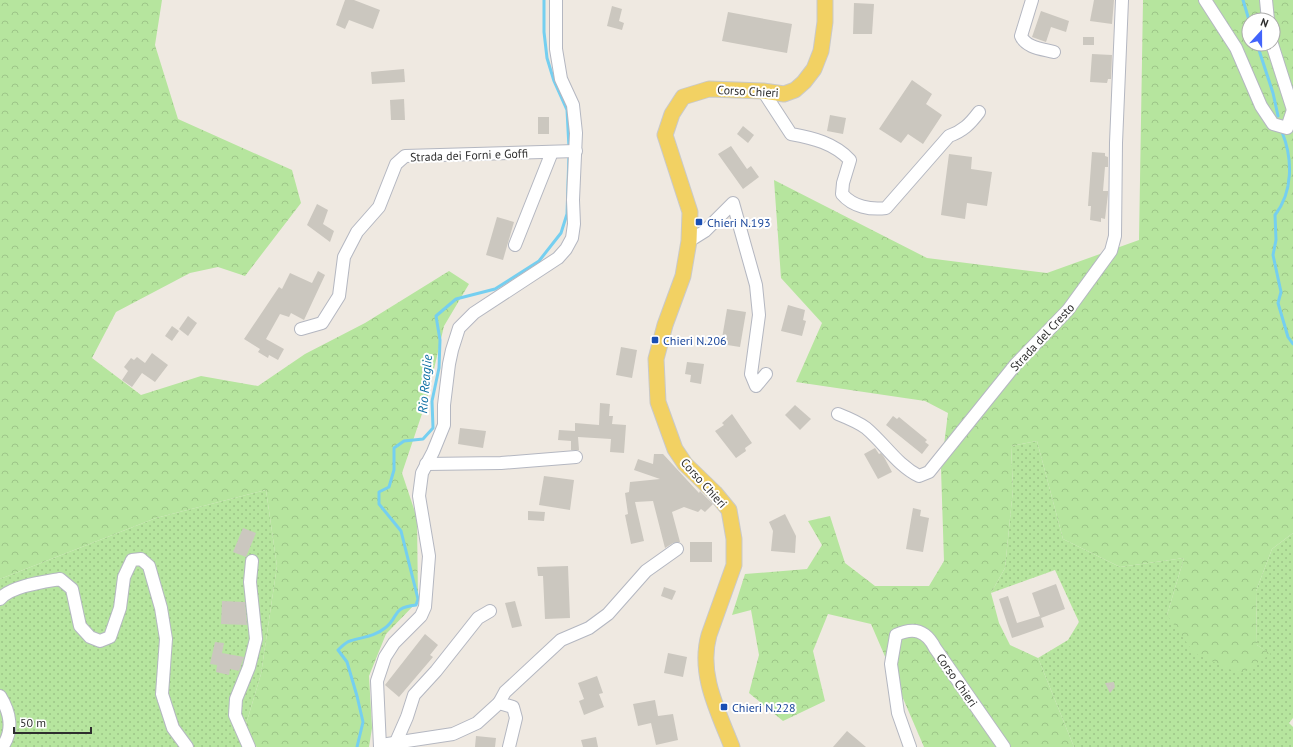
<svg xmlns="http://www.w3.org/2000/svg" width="1293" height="747" font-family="'PT Sans',sans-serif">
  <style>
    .grass { fill: url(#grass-dots) }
    .forest { fill: url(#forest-crowns); fill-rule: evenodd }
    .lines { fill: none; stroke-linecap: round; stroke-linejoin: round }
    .stream { stroke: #75cff0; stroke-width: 3 }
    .building { fill: #cbc7bf }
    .minor-casing { stroke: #b4b7c1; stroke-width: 14 }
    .major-casing { stroke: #c9c9c9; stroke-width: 17 }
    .minor { stroke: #fff; stroke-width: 12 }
    .major { stroke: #f2d163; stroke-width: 15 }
    .transit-dot { fill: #1a4fb4; stroke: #fff; stroke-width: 1.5 }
    .labels { text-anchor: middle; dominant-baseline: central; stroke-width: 4; stroke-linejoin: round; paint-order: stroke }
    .street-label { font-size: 12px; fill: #2e2e2e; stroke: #fff }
    .transit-label { font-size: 12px; fill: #164399; stroke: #fff; text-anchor: start }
    .water-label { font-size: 13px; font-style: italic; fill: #0d6fa3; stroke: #fff }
  </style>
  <defs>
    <pattern id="grass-dots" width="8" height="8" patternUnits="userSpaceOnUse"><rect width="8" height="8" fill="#b6e59e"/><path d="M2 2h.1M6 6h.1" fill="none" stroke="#9dc588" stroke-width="1.8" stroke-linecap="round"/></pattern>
    <pattern id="forest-crowns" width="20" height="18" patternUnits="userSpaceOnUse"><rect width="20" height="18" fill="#b6e59e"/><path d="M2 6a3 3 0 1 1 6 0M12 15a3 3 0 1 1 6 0" fill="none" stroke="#9dc588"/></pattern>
  </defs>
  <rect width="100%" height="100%" fill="#efe9e1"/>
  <!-- grass -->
  <g class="grass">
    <path d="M1037,441L1063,539L1120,567L1184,558L1167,615L1270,654L1257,645L1256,591L1272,549L1293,533V718L1289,723L1293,727V747H1074L1038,658L1068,640L1079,622L1055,570L991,593L1005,568L1013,489L1011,446Z"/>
    <path d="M266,490L277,566L261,674L244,731L257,747H0V579L156,518Z"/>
  </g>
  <!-- forest -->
  <g class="forest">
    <path d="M0,0H162L155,45L178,119L292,170L301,203L245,276L218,267L190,273L116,312L92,358L141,395L201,376L258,386L305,354L365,323L449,271L469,284L444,326L427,399L402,473L417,518L418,601L386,634L369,676L372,728L369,747H257L244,731L261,674L277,566L266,490L156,518L0,579Z"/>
    <path d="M1143,0H1293V533L1272,549L1256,591L1257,645L1271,654L1240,674L1194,653L1167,615L1184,558L1120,567L1063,539L1037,441L1011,446L1013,489L1005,568L991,593L999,623L1010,645L1038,658L1074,747H924L871,624L828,614L813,651L825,701L783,721L749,693L759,655L751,610L732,615L745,574L807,569L822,545L808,521L830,516L845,563L875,586H929L944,561L941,469L948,413L925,401L796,382L822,323L781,278L774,180L927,258L1047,273L1139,240ZM1249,20H1273V44H1249Z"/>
  </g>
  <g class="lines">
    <!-- stream -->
    <g class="stream">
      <path d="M544,0V32L547,58L554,81L567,110L569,148"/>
      <path d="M1243,0L1249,20"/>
      <path d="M1257,44L1273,93L1278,116"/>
      <path d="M1282,132C1293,159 1293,192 1275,215L1276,240L1273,255L1281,292L1278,303L1288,337L1293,344"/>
      <path d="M357,747L363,722L357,696L347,662L338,650C341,647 346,642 350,641C362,637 374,637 385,628C400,617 390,608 416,605L418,599L401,531L379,504V492L389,487L394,470V448L404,441L423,439L433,428L432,401L439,368L440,340L436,316L456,299L495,289L539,261L561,233L567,214L569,154"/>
    </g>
  </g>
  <!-- building -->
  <g class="building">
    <path d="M345,0H354L380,10L373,29L349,20L345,29L336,25Z"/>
    <path d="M1094,0H1114L1112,24L1090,21Z"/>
    <path d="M854,3L874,4L872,34H853Z"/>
    <path d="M612,6L622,9L619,21L624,23L622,30L607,26Z"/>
    <path d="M1041,11L1069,21L1066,32L1051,27L1046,42L1032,37Z"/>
    <path d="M728,12L792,24L787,53L722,41Z"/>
    <rect x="1083" y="37" width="11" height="8"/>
    <path d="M1092,54L1112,55L1111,79H1108L1107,83L1090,82Z"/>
    <path d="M404,69L405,82L372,84L371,72Z"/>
    <path d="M912,80L932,94L926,104L942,115L923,144L908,134L901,143L879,129Z"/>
    <path d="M404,99L405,120H391L390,100Z"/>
    <path d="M830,115L846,118L843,134L827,131Z"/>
    <rect x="538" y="117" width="11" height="17"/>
    <path d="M743,126L754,135L748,143L737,134Z"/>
    <path d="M731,146L747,169L751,166L759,177L743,189L718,154Z"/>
    <path d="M1092,152L1105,153V156L1108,157V167H1105L1103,191H1108V194L1105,219L1101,218V222L1090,220L1091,206H1088Z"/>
    <path d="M949,154L972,157L971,169L992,172L987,206L967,203L965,219L941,215Z"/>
    <path d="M317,204L328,210L323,224L334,231L330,242L307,225Z"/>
    <path d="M497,217L514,222L503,260L486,255Z"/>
    <path d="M318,271L325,275L304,320L291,313L289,317L280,314L266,339L284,349L278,360L269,355L268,358L258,352L260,349L244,339L279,287L282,289L290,273L312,283Z"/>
    <path d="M788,305L805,310L803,320L806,321L802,336L781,331Z"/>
    <path d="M727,309L746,312L740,347L721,344Z"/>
    <path d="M188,316L197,323L188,336L179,329Z"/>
    <path d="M172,326L179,331L172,341L165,336Z"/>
    <path d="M621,347L637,350L632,378L616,375Z"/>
    <path d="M152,353L168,365L155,382L142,373L132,387L122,380L128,371L124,367L131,358L134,360L137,357L145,363Z"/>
    <path d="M687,362L704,364L701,384L690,382L691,375L685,374Z"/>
    <path d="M600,403L610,404L609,416H613L612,424L626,425L624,453L610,452L611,439L578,437L579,450H571V441L558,440L559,430L575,431V423L599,425Z"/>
    <path d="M795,405L811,419L800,430L785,415Z"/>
    <path d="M732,414L752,443L745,448L746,451L736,458L715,431L724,425L722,423Z"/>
    <path d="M893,416L897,419L899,417L927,440L925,442L929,445L922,454L886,425Z"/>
    <path d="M460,428L486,431L483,448L458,444Z"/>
    <path d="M875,448L879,454L881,453L884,457L892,472L878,479L864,454Z"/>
    <path d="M654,454H663L699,493L700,491L713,504L705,512L701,509L698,512L684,507L672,512L680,542L673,543L665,548L653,501L635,502L644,541L631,544L625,515L628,514L625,493L629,492L630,482L660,479L634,470L638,459L653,464Z"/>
    <path d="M544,476L574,480L570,510L539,505Z"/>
    <path d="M913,508L921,510L920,516L929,518L923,552L906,549Z"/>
    <path d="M528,511L545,512L544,521L528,520Z"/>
    <path d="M785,514L796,536L795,553L771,551L773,531L769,522Z"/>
    <path d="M243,528L256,533L246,557L233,552Z"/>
    <rect x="690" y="542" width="22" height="20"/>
    <path d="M568,566L570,618L545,619L543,576H538L537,567Z"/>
    <path d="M1056,584L1065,609L1041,618L1044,627L1012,638L999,599L1008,596L1017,623L1040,616L1032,593Z"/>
    <path d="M664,587L676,591L672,600L661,596Z"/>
    <path d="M222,601L245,602L247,625L221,624Z"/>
    <path d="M515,601L522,626L512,628L505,603Z"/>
    <path d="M425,634L438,645L430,655L433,657L399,697L385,685Z"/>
    <path d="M215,642L224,643L222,653L244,657L239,671L230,669L229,675L216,672L217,665L210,664Z"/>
    <path d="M668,653L687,657L683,677L664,673Z"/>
    <path d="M597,676L603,693L599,694L604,707L584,715L579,701L584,699L578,683Z"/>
    <path d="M1114,682L1115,687L1110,693L1105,683Z"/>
    <path d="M655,700L658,716L673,714L678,740L656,745L651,723L638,726L633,704Z"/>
    <path d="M847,731L866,747H833Z"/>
    <path d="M476,736L496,738L495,747H475Z"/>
    <path d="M596,737L598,747H583L581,740Z"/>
  </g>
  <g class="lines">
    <defs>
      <g id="minor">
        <path d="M1032,0L1021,36C1026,48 1043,49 1054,52"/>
        <path d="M1205,0L1236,48L1261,106L1273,124L1287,128L1293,110"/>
        <path d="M1266,0L1268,20"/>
        <path d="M1272,44L1293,110"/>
        <path d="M763,91L791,134C813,138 834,143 850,160L843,183L842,194C853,207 871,210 886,208L949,136C963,131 970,124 979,112"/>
        <path d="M689,241L705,231L733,203L756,285L759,315L751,374L756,386L766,374"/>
        <path d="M515,245L552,152"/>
        <path d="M301,329L322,323L339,296L344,257L357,232L379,207L396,164L405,156L576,151"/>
        <path d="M838,414C848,418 858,422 866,428C885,444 897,465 919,476L929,472L1016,364L1068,310L1111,251L1115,236L1116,143L1122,0"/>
        <path d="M426,464L501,463L576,457"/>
        <path d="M0,599C11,586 43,582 60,579L72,589L80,626L90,637L100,641L110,637L120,608L124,577L132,560L141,559L149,566L161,608L166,639L162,694L173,728L187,747"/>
        <path d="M0,696C10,712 14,731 2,747"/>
        <path d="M499,703L505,692L561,640L589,628L608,614L646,571L677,549"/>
        <path d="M396,742L407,717L414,695L436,671L478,618L490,611"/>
        <path d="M381,745L453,734L477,723L499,703L513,707L516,718L509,747"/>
        <path d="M249,747L235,715L236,699L249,667L256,639L250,582L252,561"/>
        <path d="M380,747L377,681L385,657L394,643L421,616L425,607L429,556L419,496L422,473L433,452L444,425V405L449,364L452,350L459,328L474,313L558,258L566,249L572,238L574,224L573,200L576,133L573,105L561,79L556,49V0"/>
        <path d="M910,747L898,713L891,664L896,635C913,627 926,630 935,648L1004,747"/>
      </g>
      <path id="major" d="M732,747C718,711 698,674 709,635L734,565V539L729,510L715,493L685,464L675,449L658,402L656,359L665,325L683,276L689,241L690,212L665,135L672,114L683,97L709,89L763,91L784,94L795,90L804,82L814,69L821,51L825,22V0"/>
    </defs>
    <!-- minor casing -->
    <use href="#minor" class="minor-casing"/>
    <!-- major casing -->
    <use href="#major" class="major-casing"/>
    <!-- minor -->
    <use href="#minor" class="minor"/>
    <!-- major -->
    <use href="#major" class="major"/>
  </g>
  <!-- markers -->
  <g class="transit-dot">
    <rect x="695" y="218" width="8" height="8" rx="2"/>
    <rect x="651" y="336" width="8" height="8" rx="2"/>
    <rect x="720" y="703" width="8" height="8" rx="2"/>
  </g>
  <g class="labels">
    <!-- street labels -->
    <g class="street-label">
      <text transform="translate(748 91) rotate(3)">Corso Chieri</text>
      <text transform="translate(469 155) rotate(-2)">Strada dei Forni e Goffi</text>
      <text transform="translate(1042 337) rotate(-47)">Strada del Cresto</text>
      <text transform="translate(704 483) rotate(48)">Corso Chieri</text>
      <text transform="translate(957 680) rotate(55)">Corso Chieri</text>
    </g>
    <!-- transit labels -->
    <g class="transit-label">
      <text x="707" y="222">Chieri N.193</text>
      <text x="663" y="340">Chieri N.206</text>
      <text x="732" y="707">Chieri N.228</text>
    </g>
    <!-- water labels -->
    <g class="water-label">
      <text transform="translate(425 384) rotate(-85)">Rio Reaglie</text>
    </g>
  </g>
  <!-- north arrow -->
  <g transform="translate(1261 32) rotate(21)"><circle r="19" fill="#ffffff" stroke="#ababab"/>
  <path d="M0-3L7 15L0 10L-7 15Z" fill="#4264fb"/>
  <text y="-6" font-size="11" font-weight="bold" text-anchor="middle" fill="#2e2e2e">N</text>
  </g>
  <!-- scale -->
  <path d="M14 727v6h77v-6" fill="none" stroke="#2e2e2e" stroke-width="2"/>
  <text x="20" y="727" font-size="12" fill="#2e2e2e" stroke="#ffffff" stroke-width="3" paint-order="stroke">50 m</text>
</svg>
